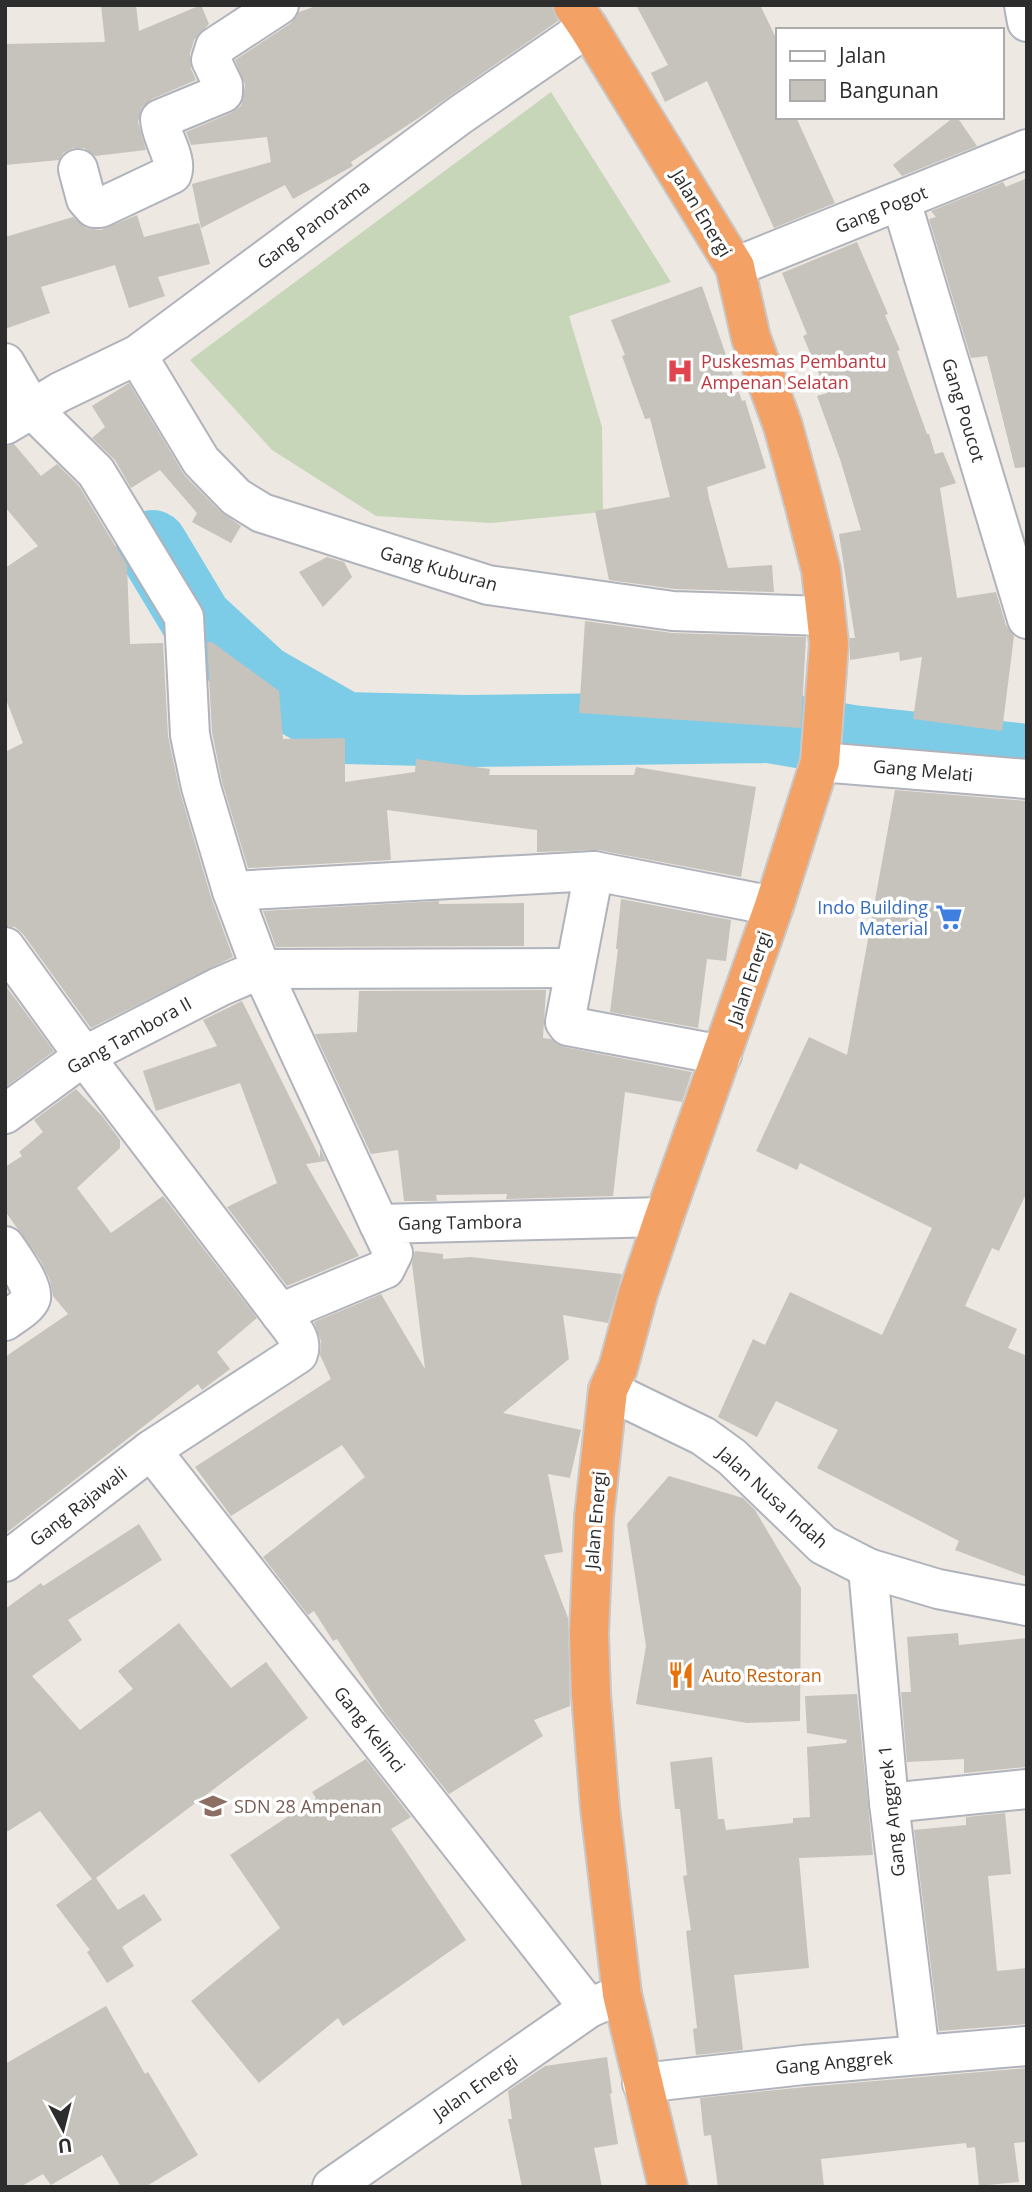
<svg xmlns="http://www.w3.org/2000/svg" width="1032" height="2192" font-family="'Open Sans',sans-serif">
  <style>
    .cemetery { fill: #c7d6b9 }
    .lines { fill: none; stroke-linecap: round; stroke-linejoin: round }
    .river { stroke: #7ccce7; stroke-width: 72 }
    .building { fill: #c6c2bc }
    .street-casing { stroke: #b1b3bc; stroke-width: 42 }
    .secondary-casing { stroke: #b1b3bc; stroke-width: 42 }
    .highway-casing { stroke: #c8c8c8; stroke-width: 42 }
    .street { stroke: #fff; stroke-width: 38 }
    .secondary { stroke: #fff; stroke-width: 38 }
    .highway { stroke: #f4a165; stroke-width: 38 }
    .labels { text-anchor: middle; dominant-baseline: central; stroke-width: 7; stroke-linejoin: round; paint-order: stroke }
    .street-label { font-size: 18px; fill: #2d2d2d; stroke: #fff }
    .health-label { font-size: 18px; fill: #be3a42; stroke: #fff; text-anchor: start }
    .shop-label { font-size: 18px; fill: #366cbe; stroke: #fff; text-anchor: end }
    .food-label { font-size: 18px; fill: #c56008; stroke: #fff; text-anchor: start }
    .education-label { font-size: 18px; fill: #785e54; stroke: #fff; text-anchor: start }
  </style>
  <rect width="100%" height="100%" fill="#ede8e1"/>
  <!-- cemetery -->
  <path class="cemetery" d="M551,92L671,282L569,316L602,427L603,512L491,523L376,516L272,450L190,360Z"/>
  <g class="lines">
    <!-- river -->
    <path class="river" d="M152,546L197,621L261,680L345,728L466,731L769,727L852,741L1027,760"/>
  </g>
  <!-- building -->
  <g class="building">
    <path d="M101,5H136L139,31L201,5L209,24L194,40L190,54L191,69L196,80L152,99L142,107L138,122L146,150L95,156L84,148H73L63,153L59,160L5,165V44L105,42Z"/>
    <path d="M319,5H551L558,21L417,119L351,162L353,166L293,199L285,185L201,228L192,184L271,162L267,137L191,145L186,132L231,113L241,106L245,85L235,60L291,23L299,12Z"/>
    <path d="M636,5H760L778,42V117H796L835,203L774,228L707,81L665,102L651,73L668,65Z"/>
    <path d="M954,117H957L977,146L902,176L893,165Z"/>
    <path d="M1027,178V467L1015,468L987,356L971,358L929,219L936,217L931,211L1003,182L1006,187Z"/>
    <path d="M137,215L144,237L199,223L210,264L158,277L165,296L129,308L115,265L41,287L50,313L5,329V237L73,217L86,228L101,230Z"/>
    <path d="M857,242L888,314L885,315L900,350L897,351L927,434H929L935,454L943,452L956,483L940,488L957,598L996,592L1006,625L1014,636L1002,731L913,719L922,657L900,661L899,652L850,660V638H855L839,534L861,530L841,462L817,396L827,393L803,336L807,334L782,273Z"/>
    <path d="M702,286L742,401L745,400L766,468L707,487L709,498L728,568L772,565L774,592L675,589L609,580L595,511L670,497L650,418L645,419L622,356L625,355L611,320Z"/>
    <path d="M129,383L185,476L221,512L241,526L231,543L192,522L197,513L160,470L131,488L115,460L92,438L105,427L92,406Z"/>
    <path d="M14,444L41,476L57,464L79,486L127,565L130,644L163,643L168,736L180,792L211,897L233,957L91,1028L23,934L15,927L5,926V752L23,743L5,697V568L38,546L5,507V447Z"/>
    <path d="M327,557L344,562L352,577L323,607L299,572Z"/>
    <path d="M585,621L672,633L806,637L801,728L579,713Z"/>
    <path d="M207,642H212L279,691L283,739L345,738V782L415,772L416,759L490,769L489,775H634L636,767L756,787L741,877L598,850L537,852V830L387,810L391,860L248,868L222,782L212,732Z"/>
    <path d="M895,790L1027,801V1192L999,1251L992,1248L965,1306L1017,1329L1008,1348L1027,1356V1577L955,1550L959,1541L817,1468L838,1430L776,1401L757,1437L718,1417L753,1339L765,1345L790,1292L882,1335L932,1228L800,1163L797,1170L756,1151L809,1037L847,1055Z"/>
    <path d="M621,899L731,920L726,961L707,959L698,1028L610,1012L618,949H616Z"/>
    <path d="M439,901V904L524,903V946L276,947L263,911Z"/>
    <path d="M5,985L54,1051L7,1086L5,1084Z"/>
    <path d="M546,990L543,1038L551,1039L564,1047L692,1072L682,1102L625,1092L613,1196L506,1199L507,1194L436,1195L437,1201H404L398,1150L371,1154L315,1034L357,1032L359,991Z"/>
    <path d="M242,1001L320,1158V1148L326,1161L306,1164L359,1256L287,1286L227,1207L277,1183L240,1083L156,1111L143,1071L217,1046L203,1020Z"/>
    <path d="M76,1089L103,1117L120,1140V1148L77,1188L111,1233L163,1196L257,1318L217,1352L230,1369L202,1390L198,1384L5,1534V1357L68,1314L53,1296L50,1280L40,1260L5,1211V1167L22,1156L19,1152L43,1132L34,1120Z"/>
    <path d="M415,1251L443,1254V1259L471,1257L622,1274L608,1323L563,1315L569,1359L503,1413L581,1430L570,1478L548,1474L563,1552L544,1555L568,1618L570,1706L534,1720L543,1736L449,1794L385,1713L337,1639L333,1641L314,1611L308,1615L263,1557L365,1477L342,1445L231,1516L195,1467L331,1379L320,1355L321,1341L314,1322L381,1294L425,1369L412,1264Z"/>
    <path d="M669,1476L743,1498L755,1510L801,1588L800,1721L747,1723L636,1704L646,1646L627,1524Z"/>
    <path d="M139,1524L162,1560L68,1620L82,1640L32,1676L80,1730L133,1689L118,1671L179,1623L231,1688L266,1662L308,1718L96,1878L118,1910L144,1894L162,1920L122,1947L134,1966L107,1983L87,1952L90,1950L56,1905L92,1879L40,1811L5,1833V1609L41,1583L43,1586Z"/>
    <path d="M958,1633L959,1645L1027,1638V1767L964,1773V1759L907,1762L901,1692H911L907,1637Z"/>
    <path d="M857,1694L873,1855L799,1858L809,1968L734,1975L743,2050L696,2055L693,2029L697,2028L686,1931L691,1930L683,1876L687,1875L680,1809H675L670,1762L712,1757L718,1819H724L726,1830L793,1823V1818L810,1817L807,1747L846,1743L847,1740L807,1733L805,1696Z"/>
    <path d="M366,1759L411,1817L391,1829L466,1940L343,2026L338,2018L259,2083L191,2001L280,1928L230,1855L316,1798L312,1792Z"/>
    <path d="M1005,1813L1011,1874L988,1876L997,1971L1027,1968V2024L939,2031L914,1830L966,1825V1817Z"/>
    <path d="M106,2006L145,2074L148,2072L198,2155L145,2187H121L102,2155L51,2185L43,2174L20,2187H5V2064Z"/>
    <path d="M607,2057L612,2093L610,2094L618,2144L594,2148L602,2187H522L508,2119H512L508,2091L545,2066Z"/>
    <path d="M1027,2068V2142L1014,2143L1019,2182L979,2186L975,2147L967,2148L966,2143L821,2159L824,2187H718L711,2135L704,2136L700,2098L805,2087Z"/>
  </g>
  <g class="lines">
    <defs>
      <g id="street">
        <path d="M1024,5L1027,22"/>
        <path d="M78,169L86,199L94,208H100L172,174C178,158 160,136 160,119L223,93V85L211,60L215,47L279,5"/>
        <path d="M901,201L1027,619"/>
        <path d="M735,267L1027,149"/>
        <path d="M137,355L201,461L236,497L262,513L488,585L673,611L824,616"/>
        <path d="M5,363L32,409L5,425"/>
        <path d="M820,762L1027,779"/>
        <path d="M594,871L565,1022L568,1026L722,1055"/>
        <path d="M232,891L594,871L774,906"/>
        <path d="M5,947L84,1056L280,1313C289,1326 304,1338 298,1354L151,1450L5,1562"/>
        <path d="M5,1114L84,1056L219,987L261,969L574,968"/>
        <path d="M379,1224L261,969L232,891L201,787L190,735L184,617L96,472L32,409L60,392L137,355L460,115L588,27"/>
        <path d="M5,1246C12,1257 34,1286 31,1298C28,1307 13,1315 5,1321"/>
        <path d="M280,1313L385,1269L393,1253L379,1224L664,1217"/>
        <path d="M608,1390L703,1436L732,1457L823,1545L868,1568L938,1589L1027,1606"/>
        <path d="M151,1450L589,2008"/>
        <path d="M868,1568L889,1803L920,2054"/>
        <path d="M889,1803L1027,1789"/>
        <path d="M642,2083L803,2065L1027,2046"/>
      </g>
      <path id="secondary" d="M332,2187L589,2008L622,1994"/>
      <path id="highway" d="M573,5L588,27L735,267L751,338L783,426L804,503L821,570L829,644L820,762L774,906L664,1217L638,1294L618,1368L608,1390L594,1517L589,1634L591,1694L600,1808L622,1994L668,2187"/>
    </defs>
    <!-- street casing -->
    <use href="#street" class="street-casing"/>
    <!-- secondary casing -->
    <use href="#secondary" class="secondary-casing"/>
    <!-- highway casing -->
    <use href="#highway" class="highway-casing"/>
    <!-- street -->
    <use href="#street" class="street"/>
    <!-- secondary -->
    <use href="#secondary" class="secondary"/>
    <!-- highway -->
    <use href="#highway" class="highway"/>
  </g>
  <!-- icons -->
  <defs>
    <symbol id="hospital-bare" viewBox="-9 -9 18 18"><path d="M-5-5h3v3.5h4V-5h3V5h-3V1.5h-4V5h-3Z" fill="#e0444e" stroke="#fff" stroke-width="2.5" paint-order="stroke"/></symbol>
    <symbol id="supermarket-bare" viewBox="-9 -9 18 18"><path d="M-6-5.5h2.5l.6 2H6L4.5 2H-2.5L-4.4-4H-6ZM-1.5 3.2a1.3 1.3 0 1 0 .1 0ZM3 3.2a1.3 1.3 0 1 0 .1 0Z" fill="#3f7fe0" stroke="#fff" stroke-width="2.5" paint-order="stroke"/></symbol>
    <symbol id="restaurant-bare" viewBox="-9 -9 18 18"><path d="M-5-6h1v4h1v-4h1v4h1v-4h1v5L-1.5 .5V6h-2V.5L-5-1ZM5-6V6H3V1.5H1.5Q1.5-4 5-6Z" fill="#e8710a" stroke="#fff" stroke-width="2.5" paint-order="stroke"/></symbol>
    <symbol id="school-bare" viewBox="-9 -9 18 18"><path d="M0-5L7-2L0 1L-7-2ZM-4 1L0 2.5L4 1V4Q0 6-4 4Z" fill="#8d6e63" stroke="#fff" stroke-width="2.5" paint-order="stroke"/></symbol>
  </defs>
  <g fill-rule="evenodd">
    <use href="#hospital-bare" x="661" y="352" width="38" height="38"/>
    <use href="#supermarket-bare" x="930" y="898" width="38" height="38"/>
    <use href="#restaurant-bare" x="662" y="1656" width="38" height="38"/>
    <use href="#school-bare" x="194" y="1787" width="38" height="38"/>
  </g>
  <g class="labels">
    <!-- street labels -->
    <g class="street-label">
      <text transform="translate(881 209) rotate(-22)">Gang Pogot</text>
      <text transform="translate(702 213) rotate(59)">Jalan Energi</text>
      <text transform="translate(313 224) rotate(-37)">Gang Panorama</text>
      <text transform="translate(964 410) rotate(73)">Gang Poucot</text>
      <text transform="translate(439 568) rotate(16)">Gang Kuburan</text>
      <text transform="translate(923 770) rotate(5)">Gang Melati</text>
      <text transform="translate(749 978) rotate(-71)">Jalan Energi</text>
      <text transform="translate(129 1035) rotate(-29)">Gang Tambora II</text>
      <text transform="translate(460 1222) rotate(-1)">Gang Tambora</text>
      <text transform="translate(773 1497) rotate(42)">Jalan Nusa Indah</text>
      <text transform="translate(78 1506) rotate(-38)">Gang Rajawali</text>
      <text transform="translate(595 1520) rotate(-85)">Jalan Energi</text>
      <text transform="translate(370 1729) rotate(52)">Gang Kelinci</text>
      <text transform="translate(891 1811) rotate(-96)">Gang Anggrek 1</text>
      <text transform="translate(834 2062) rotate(-5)">Gang Anggrek</text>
      <text transform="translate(475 2087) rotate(-35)">Jalan Energi</text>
    </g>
    <!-- health labels -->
    <g class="health-label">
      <text x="701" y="361">Puskesmas Pembantu<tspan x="701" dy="21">Ampenan Selatan</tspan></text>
    </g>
    <!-- shop labels -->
    <g class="shop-label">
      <text x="928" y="907">Indo Building<tspan x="928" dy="21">Material</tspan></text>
    </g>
    <!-- food labels -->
    <g class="food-label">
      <text x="702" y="1675">Auto Restoran</text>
    </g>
    <!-- education labels -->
    <g class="education-label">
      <text x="234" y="1806">SDN 28 Ampenan</text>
    </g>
  </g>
  <!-- border -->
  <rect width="1032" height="2192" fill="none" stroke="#2d2d2d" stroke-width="14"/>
  <!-- legend -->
  <rect x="776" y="28" width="228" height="91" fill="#ffffff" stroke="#ababab" stroke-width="2"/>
  <rect x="790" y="51" width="35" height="10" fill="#ffffff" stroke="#ababab" stroke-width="2"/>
  <text x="839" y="63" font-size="21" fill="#2d2d2d">Jalan</text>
  <rect x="790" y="80" width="35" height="21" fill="#c6c2bc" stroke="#ababab" stroke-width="2"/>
  <text x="839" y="98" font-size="21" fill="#2d2d2d">Bangunan</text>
  <!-- north arrow -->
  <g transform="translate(63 2129) rotate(173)" stroke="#ffffff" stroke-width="5" paint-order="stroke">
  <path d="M0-5L12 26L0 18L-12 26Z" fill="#2d2d2d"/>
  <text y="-10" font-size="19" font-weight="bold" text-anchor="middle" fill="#2d2d2d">U</text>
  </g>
</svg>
